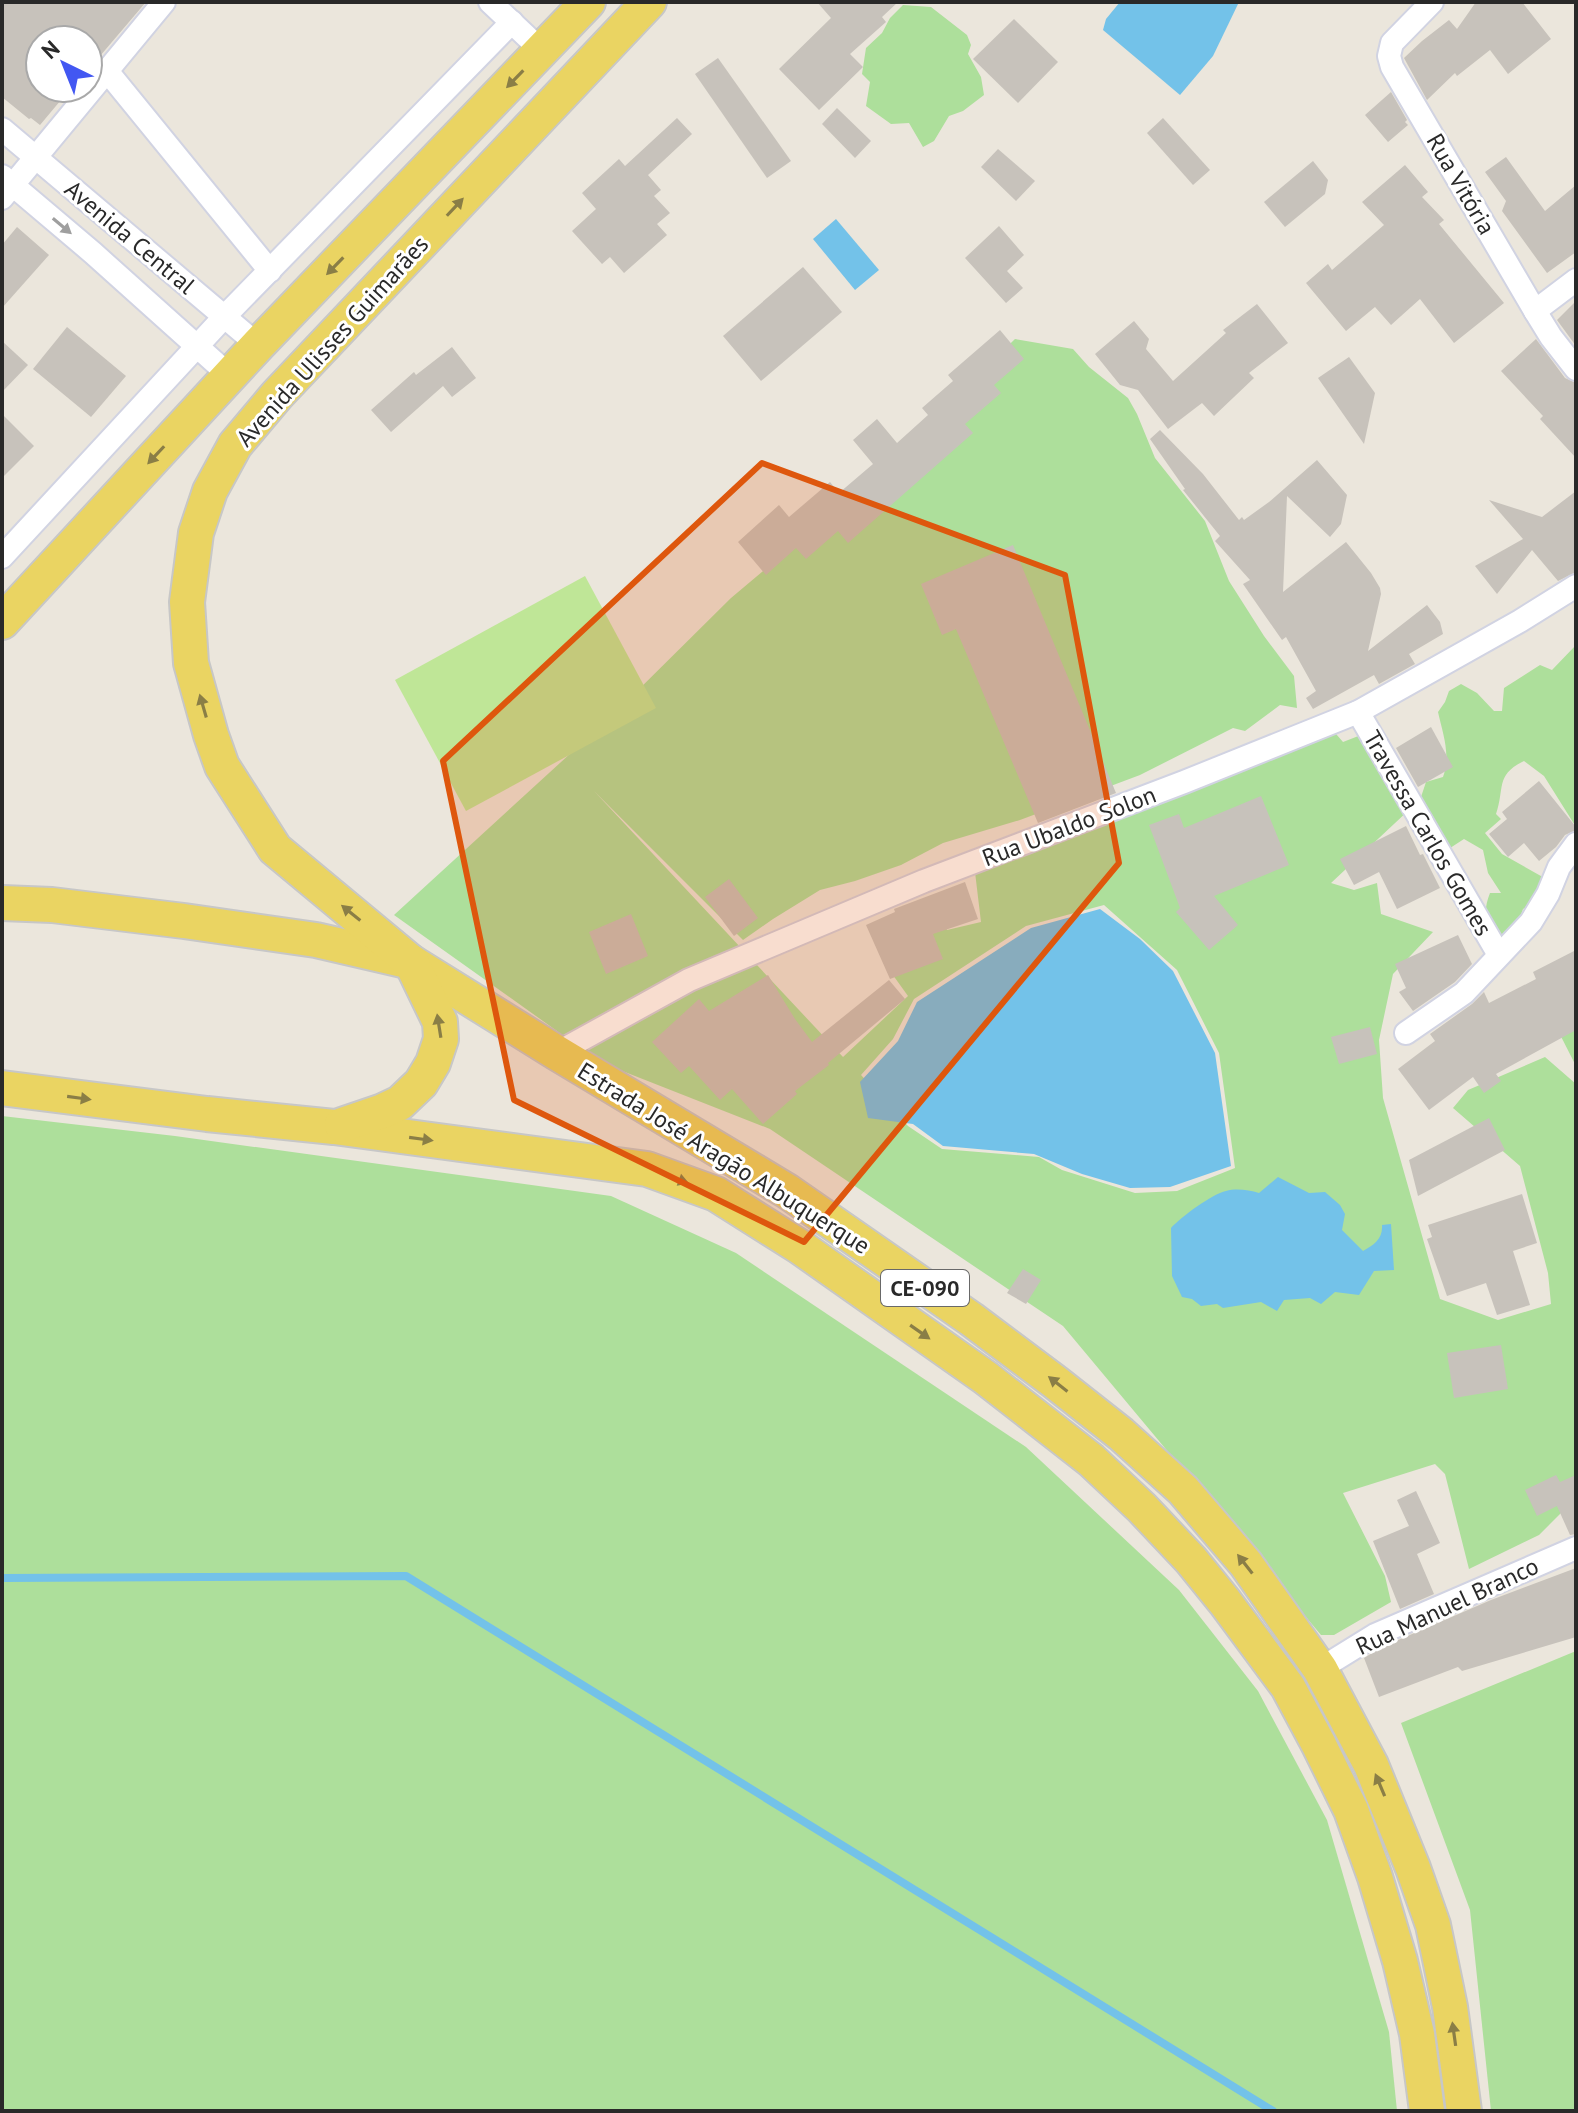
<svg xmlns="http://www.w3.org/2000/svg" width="1578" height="2113" font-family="'PT Sans',sans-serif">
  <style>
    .green { fill: #addf9b; fill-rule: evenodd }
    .pitch { fill: #bfe697 }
    .water { fill: #73c2e9 }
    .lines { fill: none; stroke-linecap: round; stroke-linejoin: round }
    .stream { stroke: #73c2e9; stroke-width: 8 }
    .building { fill: #c7c2bb }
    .minor-casing { stroke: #d1d3e2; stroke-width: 26 }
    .primary-casing { stroke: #c7c7c7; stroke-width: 38 }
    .minor { stroke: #fff; stroke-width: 22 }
    .primary { stroke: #ead462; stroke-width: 34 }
    .oneway { fill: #8a7e46 }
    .oneway2 { fill: #9f9f9f }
    .marked { fill: #de570d; fill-opacity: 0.2; stroke: #de570d; stroke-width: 6; stroke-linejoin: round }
    .labels { text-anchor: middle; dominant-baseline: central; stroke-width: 6; stroke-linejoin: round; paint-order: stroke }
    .shield { fill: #fff; stroke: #696969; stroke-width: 2 }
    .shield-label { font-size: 22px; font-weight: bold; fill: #292929 }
    .street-label { font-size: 24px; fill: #292929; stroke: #fff }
  </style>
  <rect width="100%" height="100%" fill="#ebe6dc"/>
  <!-- green -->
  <g class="green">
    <path d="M903,5L931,7L967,35L971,45L968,54L981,77L984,95L963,111L949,116L934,141L923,147L909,123L891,124L866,106L870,82L862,74L866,48L882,33L890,18Z"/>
    <path d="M1015,339L1073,349L1089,367L1128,398L1137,414L1155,458L1205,521L1229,581L1264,636L1294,676L1297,708L1280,705L1245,731L1233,728L1140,775L1020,820L943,843L901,865L855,881L820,890L773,919L743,940L594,791L843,1057L908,996L885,964L939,913L947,930L981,922L975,872L1330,727L1343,742L1361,735L1410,809L1331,883L1354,890L1377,883L1381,914L1433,932L1393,974L1379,1040L1383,1098L1440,1299L1498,1320L1551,1304L1548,1273L1520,1166L1453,1108L1468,1090L1545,1057L1576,1084V1498L1539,1535L1469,1569L1445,1474L1435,1464L1343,1493L1385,1576L1391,1602L1334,1635H1321L1063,1326L770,1129L602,1063L394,915L620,708L731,598L862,488ZM1104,905L1177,970L1219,1053L1235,1168L1177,1191L1135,1193L1062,1170L1039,1157L942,1149L908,1126L861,1075L893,1039L914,999L1026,926Z"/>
    <path d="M1576,645V827L1544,776L1524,761C1495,775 1505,788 1496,814L1501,819L1485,833L1502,854L1548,880L1536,901L1523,909L1516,929L1497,941C1486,925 1482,913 1490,893H1501L1488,873L1483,850L1464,839L1447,850L1418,806L1426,782L1443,777C1451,755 1443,734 1438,712L1445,702L1449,691L1461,684L1477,693L1494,711H1502L1504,688L1540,665L1552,670Z"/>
    <path d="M1576,994V1066L1546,1007Z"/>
    <path d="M2,1116L175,1136L611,1196L736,1253L1026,1447L1179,1590L1258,1691L1327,1820L1389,2032L1397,2111H2Z"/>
    <path d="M1576,1651V2111H1491L1470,1910L1401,1723Z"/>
  </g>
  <!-- pitch -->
  <path class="pitch" d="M585,576L656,708L466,811L395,680Z"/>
  <!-- water -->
  <g class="water">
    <path d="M1120,2H1239L1213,56L1180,95L1103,30L1106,19Z"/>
    <path d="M836,219L879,270L855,290L813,239Z"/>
    <path d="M1100,909L1140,939L1173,971L1215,1053L1231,1166L1170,1187L1130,1188L1082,1174L1034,1154L943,1146L913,1124L868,1118L860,1082L898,1041L917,1002L1031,928Z"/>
    <path d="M1278,1177L1309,1193L1325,1192L1340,1205L1345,1214L1342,1230L1363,1251C1374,1245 1383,1239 1382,1225L1391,1224L1394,1270L1374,1271L1359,1295L1335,1292L1321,1304L1310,1298L1284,1300L1277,1311L1261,1302L1223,1308L1217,1304L1201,1306L1192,1299L1182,1297L1172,1276L1171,1228C1181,1217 1212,1194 1226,1191C1236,1188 1249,1190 1259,1193Z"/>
  </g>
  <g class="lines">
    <!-- stream -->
    <path class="stream" d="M2,1578L406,1576L1273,2111"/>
  </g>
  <!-- building -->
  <g class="building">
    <path d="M2,2H146L100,56L88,43V40H85L77,32L69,40H40V88H71L40,125L31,118L29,119L2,97Z"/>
    <path d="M817,2H898L882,17L886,22L850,54L863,67L819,110L779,69L831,18Z"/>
    <path d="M1476,2H1522L1551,39L1508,74L1490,50L1457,76L1455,73L1427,100L1404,58L1422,41L1449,20L1457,29Z"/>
    <path d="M1014,19L1058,62L1018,103L973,59Z"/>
    <path d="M718,58L791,161L767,178L695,74Z"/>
    <path d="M1391,92L1407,120L1405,122L1408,125L1388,142L1365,115Z"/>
    <path d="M837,108L871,141L855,158L822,124Z"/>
    <path d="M677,118L692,134L648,175L661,190L654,196L670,213L657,224L667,235L624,273L610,257L602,264L572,231L596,209L582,193L619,159L625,166Z"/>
    <path d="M1163,118L1210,170L1193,185L1147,133Z"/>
    <path d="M998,149L1035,181L1016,201L981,167Z"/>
    <path d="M1506,157L1545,211L1576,185V252L1547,273L1502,211L1506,201L1485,172Z"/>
    <path d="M1313,161L1328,180L1325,194L1285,227L1264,202Z"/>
    <path d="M1405,165L1428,192L1422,197L1444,220L1439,224L1504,303L1454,343L1420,299L1391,325L1375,307L1346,331L1306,283L1328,264L1332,270L1384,225L1362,202Z"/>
    <path d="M999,226L1024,255L1007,271L1023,288L1006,303L965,258Z"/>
    <path d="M17,227L49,255L2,308V245Z"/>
    <path d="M803,267L842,312L761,381L723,336Z"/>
    <path d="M1576,301V346L1557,320Z"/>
    <path d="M1257,304L1288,343L1249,373L1254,378L1214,416L1202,403L1168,429L1138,390L1120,385L1095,354L1134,321L1149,339L1146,349L1173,381L1226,333L1223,330Z"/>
    <path d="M67,327L126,376L91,417L33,369Z"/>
    <path d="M1000,330L1024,359L994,385L1001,393L965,424L973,433L848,543L838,531L806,559L796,548L766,575L738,542L779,505L789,517L830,482L839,493L873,464L853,440L877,419L897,443L928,415L922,408L953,381L948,375Z"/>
    <path d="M1536,339L1565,378L1576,383V458L1540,419L1543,416L1501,371Z"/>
    <path d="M2,341L28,365L2,392Z"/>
    <path d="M452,347L476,378L452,397L443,386L391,432L371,410L414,372L416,375Z"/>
    <path d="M1349,357L1375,393L1364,444L1318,378Z"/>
    <path d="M2,414L34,446L2,478Z"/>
    <path d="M1160,430L1203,474L1239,520L1242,517L1244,520L1269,502L1317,460L1347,495L1341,524L1330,537L1287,496L1283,592L1346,542L1371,573L1380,588L1381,594L1368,651L1427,605L1440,622L1443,634L1409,654L1415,664L1379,684L1374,675L1313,709L1306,698L1316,691L1286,637L1282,640L1243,584L1250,580L1215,541L1220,536L1183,490L1185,489L1150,439Z"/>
    <path d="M1576,491V572L1558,581L1532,550L1497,594L1475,566L1523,539L1489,500L1542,517Z"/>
    <path d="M1013,545L1116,793L1038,823L956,629L942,635L921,584Z"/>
    <path d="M1431,727L1453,767L1418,787L1396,748Z"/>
    <path d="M1539,781L1576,827V830L1565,835L1556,847L1539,861L1524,843L1508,857L1489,834L1507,819L1502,812Z"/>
    <path d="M1261,796L1289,865L1214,896L1238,925L1209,950L1176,912L1180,908L1149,825L1179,814L1184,828Z"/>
    <path d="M1406,826L1420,855L1423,854L1440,888L1397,909L1379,872L1354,885L1340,859Z"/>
    <path d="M729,879L758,918L734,936L705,897Z"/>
    <path d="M965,882L978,919L933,934L943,959L890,979L866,925L895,912L894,909Z"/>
    <path d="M631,914L648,956L606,974L589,932Z"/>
    <path d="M1458,935L1472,964L1455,982L1413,1011L1399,992L1406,988L1395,964Z"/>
    <path d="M1576,950V1030L1496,1074L1501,1081L1484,1093L1473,1077L1429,1110L1398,1069L1435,1041L1430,1034L1472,1004L1484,992L1489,1003L1536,979L1533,972Z"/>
    <path d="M768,975L795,1019L812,1042L889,980L905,999L828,1063L829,1065L795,1091L797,1094L763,1124L732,1089L720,1100L689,1066L681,1073L652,1042L699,999L709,1011Z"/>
    <path d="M1370,1027L1377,1054L1339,1064L1331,1037Z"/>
    <path d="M1489,1118L1505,1150L1418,1196L1409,1160Z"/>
    <path d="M1522,1194L1537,1243L1513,1251L1530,1305L1497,1315L1486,1283L1447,1296L1427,1239L1432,1237L1428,1225Z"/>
    <path d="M1023,1269L1041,1280L1026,1304L1007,1293Z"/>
    <path d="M1501,1345L1508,1389L1454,1398L1447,1353Z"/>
    <path d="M1556,1475L1560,1482L1576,1475V1534L1570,1535L1557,1506L1537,1516L1525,1490Z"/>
    <path d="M1416,1491L1440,1543L1417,1554L1434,1594L1400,1609L1373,1541L1409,1526L1397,1500Z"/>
    <path d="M1576,1568V1637L1462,1671L1458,1667L1379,1697L1364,1658L1382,1647L1491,1600Z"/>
  </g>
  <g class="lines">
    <defs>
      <g id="minor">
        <path d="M490,2L542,51"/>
        <path d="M1432,2L1392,43L1389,56L1392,67L1535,311L1551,337L1576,369"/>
        <path d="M107,71L270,271"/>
        <path d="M2,129L258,345"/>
        <path d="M2,176L93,253L229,375"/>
        <path d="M2,198L164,2"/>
        <path d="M1535,311L1576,280"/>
        <path d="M2,557L225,316L512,22"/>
        <path d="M1358,712L1499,955"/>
        <path d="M1406,1033L1464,993L1531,922L1548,894L1559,867L1576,844"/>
        <path d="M557,1053L689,980L924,881L1184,782L1358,712L1520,621L1576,586"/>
        <path d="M1320,1669L1375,1635L1576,1548"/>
      </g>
      <g id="primary">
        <path d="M2,622L258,345L588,2"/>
        <path d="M2,903L52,905L184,921L316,940L411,962L557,1053L787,1191L971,1319L1055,1382L1121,1434L1183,1490L1246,1564L1320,1669L1371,1765L1413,1868L1433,1925L1450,2007L1464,2111"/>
        <path d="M2,1088L207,1114L334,1127L647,1169L716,1194L800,1247L986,1378L1091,1460L1142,1508L1191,1560L1225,1602L1288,1687L1319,1745L1351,1810L1375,1877L1400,1961L1417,2034L1427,2111"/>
        <path d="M342,1125L383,1111L400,1103L421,1083L433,1063L441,1039L440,1022L411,962L275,849L222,766L211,735L191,663L187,602L196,533L210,491L235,445L277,395L649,2"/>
      </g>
    </defs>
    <!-- minor casing -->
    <use href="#minor" class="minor-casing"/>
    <!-- primary casing -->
    <use href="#primary" class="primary-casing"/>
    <!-- minor -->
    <use href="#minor" class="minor"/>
    <!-- primary -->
    <use href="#primary" class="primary"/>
  </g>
  <!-- one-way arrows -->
  <defs><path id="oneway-solid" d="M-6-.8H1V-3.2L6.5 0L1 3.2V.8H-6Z" transform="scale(2)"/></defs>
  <g class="oneway">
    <use href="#oneway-solid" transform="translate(515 79) rotate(134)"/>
    <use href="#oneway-solid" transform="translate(455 207) rotate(-47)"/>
    <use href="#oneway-solid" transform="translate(335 266) rotate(134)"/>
    <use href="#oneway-solid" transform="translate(156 455) rotate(133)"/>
    <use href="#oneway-solid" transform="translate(203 706) rotate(-106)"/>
    <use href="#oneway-solid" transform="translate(351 913) rotate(-141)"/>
    <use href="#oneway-solid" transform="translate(439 1026) rotate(-99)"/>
    <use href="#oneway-solid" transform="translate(79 1098) rotate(8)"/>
    <use href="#oneway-solid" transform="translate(421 1139) rotate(8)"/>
    <use href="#oneway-solid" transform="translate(677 1179) rotate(20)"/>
    <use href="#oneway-solid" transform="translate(920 1332) rotate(35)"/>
    <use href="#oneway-solid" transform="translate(1058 1384) rotate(-142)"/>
    <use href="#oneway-solid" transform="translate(1245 1564) rotate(-128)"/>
    <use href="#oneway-solid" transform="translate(1380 1785) rotate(-113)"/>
    <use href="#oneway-solid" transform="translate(1454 2034) rotate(-98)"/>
  </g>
  <use class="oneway2" href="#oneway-solid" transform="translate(62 226) rotate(40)"/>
  <!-- marked area -->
  <path class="marked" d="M762,463L1065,575L1119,863L804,1242L514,1100L443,761Z"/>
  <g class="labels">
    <!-- shield labels -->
    <rect class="shield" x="881" y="1270" width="88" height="36" rx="6"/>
    <g class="shield-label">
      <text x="925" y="1288">CE-090</text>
    </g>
    <!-- street labels -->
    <g class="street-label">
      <text transform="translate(1461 184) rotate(60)">Rua Vitória</text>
      <text transform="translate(130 237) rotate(40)">Avenida Central</text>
      <text transform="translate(332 341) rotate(-48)">Avenida Ulisses Guimarães</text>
      <text transform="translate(1069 826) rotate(-21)">Rua Ubaldo Solon</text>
      <text transform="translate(1428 833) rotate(60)">Travessa Carlos Gomes</text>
      <text transform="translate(724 1158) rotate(32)">Estrada José Aragão Albuquerque</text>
      <text transform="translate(1447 1606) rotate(-25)">Rua Manuel Branco</text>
    </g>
  </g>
  <!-- border -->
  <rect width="1578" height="2113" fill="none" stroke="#292929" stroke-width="8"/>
  <!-- north arrow -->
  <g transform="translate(64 64) rotate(317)"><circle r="38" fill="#ffffff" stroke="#a9a9a9" stroke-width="2"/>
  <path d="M0-6L14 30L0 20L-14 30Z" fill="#4257f2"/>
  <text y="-12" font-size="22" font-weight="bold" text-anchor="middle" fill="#292929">N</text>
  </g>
</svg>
